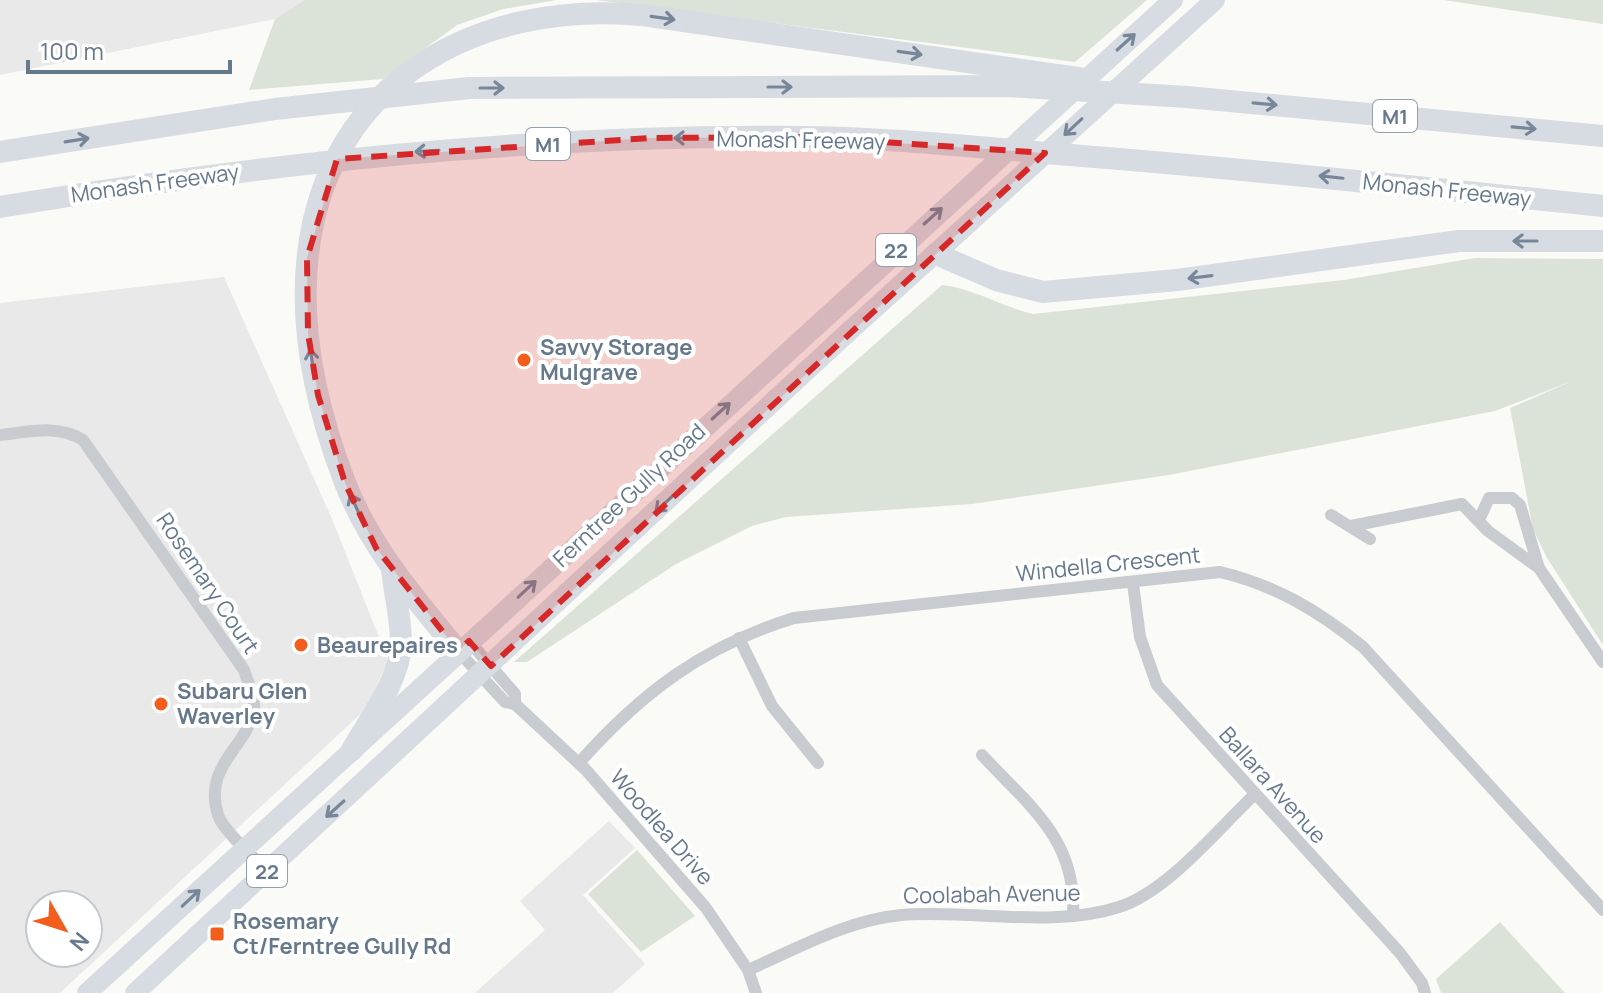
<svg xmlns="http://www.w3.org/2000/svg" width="1603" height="993" font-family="Manrope,sans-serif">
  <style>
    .built { fill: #e8e9e8; fill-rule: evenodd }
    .green { fill: #dbe2d8 }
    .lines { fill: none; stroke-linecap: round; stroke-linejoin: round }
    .street { stroke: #c8cbd0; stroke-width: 12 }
    .primary { stroke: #d6dce1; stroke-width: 20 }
    .highway { stroke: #d6dce1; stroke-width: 22 }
    .oneway { stroke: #778799 }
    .marked { fill: #d62828; fill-opacity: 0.2; stroke: #d62828; stroke-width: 6; stroke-dasharray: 16 10; stroke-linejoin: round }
    .poi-dot { fill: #f45e1d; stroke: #fff; stroke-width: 3 }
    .labels { text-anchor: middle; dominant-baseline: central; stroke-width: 8; stroke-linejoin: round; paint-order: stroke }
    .shield { fill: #fff; stroke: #94a0ae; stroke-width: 2 }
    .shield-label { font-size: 20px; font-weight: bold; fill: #66788c }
    .street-label { font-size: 22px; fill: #66788c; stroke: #fff }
    .poi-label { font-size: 22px; font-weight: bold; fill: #66788c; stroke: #fff; text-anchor: start }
  </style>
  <rect width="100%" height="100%" fill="#fafaf7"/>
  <!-- built -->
  <g class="built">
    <path d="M0,0H305L275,19L0,75Z"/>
    <path d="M224,277L332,519L388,660L367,708L60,993H0V303ZM40,905H88V953H40Z"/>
    <path d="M609,821L635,848L583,895L645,964L613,993H475L545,930L520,901Z"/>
  </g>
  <!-- green -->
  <g class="green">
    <path d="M305,0H1147L1075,62L596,0H556L503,9L457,25L383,79L249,90L275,19Z"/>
    <path d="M1444,0H1603V24Z"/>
    <path d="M1475,258L1603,259V645L1547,558L1533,529L1510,408L1572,381L1495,411L1169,475L972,504L786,517L752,526L676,564L527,662H514L942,285C973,288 1002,307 1033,314L1344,280Z"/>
    <path d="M637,850L695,916L641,952L588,894Z"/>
    <path d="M1500,922L1565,993H1441L1436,979Z"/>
  </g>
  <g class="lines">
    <!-- street -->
    <g class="street">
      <path d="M0,435C29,432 57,424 83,440L244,670C247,681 255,695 254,706C250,748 202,763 218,815C223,831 255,858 267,871"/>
      <path d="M1331,515L1370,539"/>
      <path d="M1479,520L1489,498H1512L1520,505L1539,568"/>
      <path d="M1351,526L1462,504L1488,531L1539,568L1603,662"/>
      <path d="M1133,584L1140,637L1157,685L1400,953L1422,983L1425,993"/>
      <path d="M739,638L772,706L818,763"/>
      <path d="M469,641L515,694V704"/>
      <path d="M458,651L505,702L515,704L586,770L706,908L748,970L756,993"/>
      <path d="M982,755C1030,807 1077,839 1073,916"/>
      <path d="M579,763C641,693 703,646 794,618L1220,572C1275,585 1319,611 1363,647L1603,910"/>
      <path d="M748,970C796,949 847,920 901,915C972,909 1051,929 1119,907C1167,892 1217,830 1254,795"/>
    </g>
    <!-- primary -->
    <g class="primary">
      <path d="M87,993L1173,0"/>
      <path d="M135,993L844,336L1215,0"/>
    </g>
    <!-- highway -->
    <g class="highway">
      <path d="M0,152L275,109L469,88L1007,86L1187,97L1603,136"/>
      <path d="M0,207C267,163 534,134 805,137C894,138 983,148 1071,155C1249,169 1426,188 1603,206"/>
      <path d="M936,254L996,280L1043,292L1177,280L1459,241H1603"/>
      <path d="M458,651C414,597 369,546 344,480C317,409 299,330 308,254C328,80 479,0 642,15L1085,79"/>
      <path d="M352,750C370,718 400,680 401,643C401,618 394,592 392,568"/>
    </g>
  </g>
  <!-- one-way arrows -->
  <defs><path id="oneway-shaft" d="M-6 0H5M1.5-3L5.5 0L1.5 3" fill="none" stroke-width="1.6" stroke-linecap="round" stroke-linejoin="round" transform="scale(2)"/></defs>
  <g class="oneway">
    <use href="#oneway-shaft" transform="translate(663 18) rotate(8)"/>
    <use href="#oneway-shaft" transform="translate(1126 42) rotate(-42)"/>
    <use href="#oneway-shaft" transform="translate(910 53) rotate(8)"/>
    <use href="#oneway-shaft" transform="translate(780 87)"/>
    <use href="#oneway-shaft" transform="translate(492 88)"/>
    <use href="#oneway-shaft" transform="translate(1265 104) rotate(5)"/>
    <use href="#oneway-shaft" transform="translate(1073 127) rotate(137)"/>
    <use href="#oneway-shaft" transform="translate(1524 128) rotate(5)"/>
    <use href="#oneway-shaft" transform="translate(686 138) rotate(180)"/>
    <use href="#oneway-shaft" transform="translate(77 140) rotate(-9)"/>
    <use href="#oneway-shaft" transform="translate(427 151) rotate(177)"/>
    <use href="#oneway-shaft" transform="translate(1331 177) rotate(-174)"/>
    <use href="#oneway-shaft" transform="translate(933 216) rotate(-42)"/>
    <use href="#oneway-shaft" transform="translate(1525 241) rotate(180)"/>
    <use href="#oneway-shaft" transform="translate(1200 277) rotate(173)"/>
    <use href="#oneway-shaft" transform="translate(312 361) rotate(-98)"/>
    <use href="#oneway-shaft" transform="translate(721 411) rotate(-42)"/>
    <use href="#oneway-shaft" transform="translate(664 504) rotate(137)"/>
    <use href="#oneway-shaft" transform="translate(355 505) rotate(-115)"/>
    <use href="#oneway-shaft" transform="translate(527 589) rotate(-43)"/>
    <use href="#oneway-shaft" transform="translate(335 809) rotate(138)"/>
    <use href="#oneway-shaft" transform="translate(191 898) rotate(-43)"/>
  </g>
  <!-- marked area -->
  <path class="marked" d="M808,137L1045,153L491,666L469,641L458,651L376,548L345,483L318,395L308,333L307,258L337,159L649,138Z"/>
  <!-- markers -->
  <g class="poi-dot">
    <circle cx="524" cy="360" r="8"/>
    <circle cx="301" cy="645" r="8"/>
    <circle cx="161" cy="704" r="8"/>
    <rect x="209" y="926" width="16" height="16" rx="4"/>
  </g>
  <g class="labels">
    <!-- shield labels -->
    <g class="shield">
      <rect x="1373" y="100" width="44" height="32" rx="6"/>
      <rect x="526" y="128" width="44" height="32" rx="6"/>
      <rect x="876" y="234" width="40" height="32" rx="6"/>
      <rect x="247" y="855" width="40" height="32" rx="6"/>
    </g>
    <g class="shield-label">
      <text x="1395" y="116">M1</text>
      <text x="548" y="144">M1</text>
      <text x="896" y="250">22</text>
      <text x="267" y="871">22</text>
    </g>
    <!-- street labels -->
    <g class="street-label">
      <text transform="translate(801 140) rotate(1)">Monash Freeway</text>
      <text transform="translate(155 183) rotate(-8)">Monash Freeway</text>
      <text transform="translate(1447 190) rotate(6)">Monash Freeway</text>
      <text transform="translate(629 495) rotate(-43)">Ferntree Gully Road</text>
      <text transform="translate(1108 564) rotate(-6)">Windella Crescent</text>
      <text transform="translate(208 583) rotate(56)">Rosemary Court</text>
      <text transform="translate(1273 785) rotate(48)">Ballara Avenue</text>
      <text transform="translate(662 827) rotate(49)">Woodlea Drive</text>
      <text transform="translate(992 894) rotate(-1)">Coolabah Avenue</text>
    </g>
    <!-- poi labels -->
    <g class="poi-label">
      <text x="540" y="347">Savvy Storage<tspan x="540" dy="25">Mulgrave</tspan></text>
      <text x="317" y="645">Beaurepaires</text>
      <text x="177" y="691">Subaru Glen<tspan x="177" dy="25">Waverley</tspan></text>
      <text x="233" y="921">Rosemary<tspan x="233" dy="25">Ct/Ferntree Gully Rd</tspan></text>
    </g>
  </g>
  <!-- north arrow -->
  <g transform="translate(64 929) rotate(129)"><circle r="38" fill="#ffffff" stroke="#c2c9d1" stroke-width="2"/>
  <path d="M0-6L14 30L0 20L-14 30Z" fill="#f45e1d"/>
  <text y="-12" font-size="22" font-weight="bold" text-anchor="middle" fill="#66788c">N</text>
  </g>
  <!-- scale -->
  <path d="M28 60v12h202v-12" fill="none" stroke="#66788c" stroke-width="4"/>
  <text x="40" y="60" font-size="24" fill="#66788c" stroke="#ffffff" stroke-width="6" paint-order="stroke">100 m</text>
</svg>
